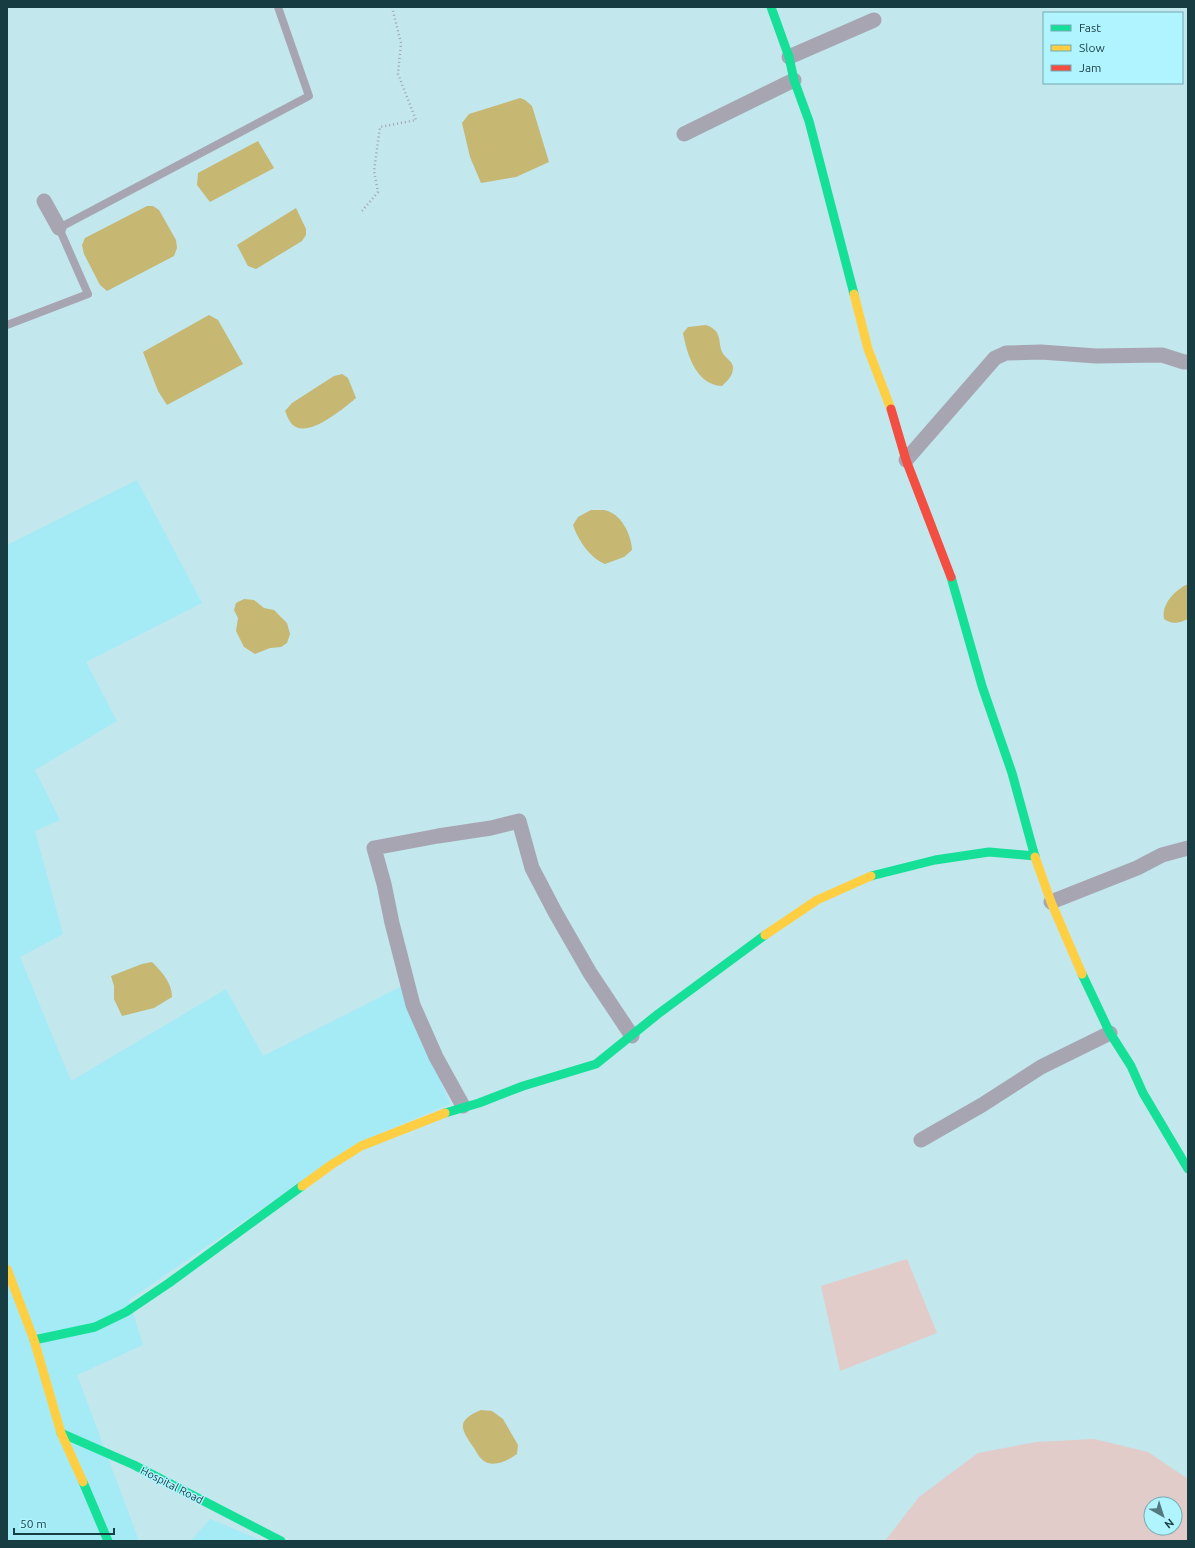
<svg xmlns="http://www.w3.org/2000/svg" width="1195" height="1548" font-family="Ubuntu,sans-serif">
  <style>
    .built { fill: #a4ebf6 }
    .green { fill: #e2ccc9; fill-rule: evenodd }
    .water { fill: #c6b772 }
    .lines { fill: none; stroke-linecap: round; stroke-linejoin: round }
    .path { stroke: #a3a5b1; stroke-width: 2.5; stroke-dasharray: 1 3; stroke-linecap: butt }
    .lane { stroke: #a8a5b3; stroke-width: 8 }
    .street { stroke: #a8a5b3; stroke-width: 15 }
    .fast { stroke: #16e098; stroke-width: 9 }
    .slow { stroke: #ffcf43; stroke-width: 9 }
    .jam { stroke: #f24e42; stroke-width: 9 }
    .labels { text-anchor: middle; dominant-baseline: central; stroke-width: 3; stroke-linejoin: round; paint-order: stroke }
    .street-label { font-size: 11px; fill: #173c42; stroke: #b0f4ff }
  </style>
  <rect width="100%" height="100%" fill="#c2e7ed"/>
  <!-- built -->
  <g class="built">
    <path d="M137,480L202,603L86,662L117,721L35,770L60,820L35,831L63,934L20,957L71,1081L226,989L263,1056L402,986L450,1104L357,1143L129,1300L143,1345L77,1375L139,1541H7V545Z"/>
    <path d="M210,1519L263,1541H191Z"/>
  </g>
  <!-- green -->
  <g class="green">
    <path d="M907,1259L937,1333L840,1371L821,1286Z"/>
    <path d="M1094,1439L1148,1452L1188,1479V1541H885L919,1497L978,1453L1036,1442ZM1151,1504H1175V1528H1151Z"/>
  </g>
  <!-- water -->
  <g class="water">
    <path d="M520,98L525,100L532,106L549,162L516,177L481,183L470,157L462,123L469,114Z"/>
    <path d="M258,141L274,168L210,202L197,185L198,173Z"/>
    <path d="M147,206H153L159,210L176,240L177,248L174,256L107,291L100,285L84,254L82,245L85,238Z"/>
    <path d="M296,208L306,229V235L302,241L256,269L248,266L237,245Z"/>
    <path d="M209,315L218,320L243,364L167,405L158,391L143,352Z"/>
    <path d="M706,325C725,332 716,344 724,355C728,360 733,362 733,368C733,376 727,381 722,386C696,385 687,354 683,333L688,327Z"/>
    <path d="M342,374L348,378L356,398C344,408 308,439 293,425C289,422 287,415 285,411L292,403L334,376Z"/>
    <path d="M591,510C595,510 600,510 604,510C621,513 631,534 632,550L624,557L605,564C590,558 578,540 573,525L578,517Z"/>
    <path d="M1188,584V619C1179,623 1173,625 1164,619C1161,604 1175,590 1188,584Z"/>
    <path d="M244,599L254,600L264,608L274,610L287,623L290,634L287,643L281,647L270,648L255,654L244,647L236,631L238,618L234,610L236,603Z"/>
    <path d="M152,962C162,972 172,983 172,997L154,1008L122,1016L114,999V986L111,976L142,964Z"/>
    <path d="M481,1410L492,1411L503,1419L518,1445L517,1454C510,1459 498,1466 488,1463C481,1461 477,1453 474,1448C461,1429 455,1421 481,1410Z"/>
  </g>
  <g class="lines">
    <!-- path -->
    <path class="path" d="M362,211L378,192L374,171L380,127L416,120L398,74L401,43L392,7"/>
    <!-- lane -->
    <path class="lane" d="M7,325L88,294L59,228L309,96L278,7"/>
    <!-- street -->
    <g class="street">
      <path d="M789,57L874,20"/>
      <path d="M684,134L794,80"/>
      <path d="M44,201L59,228"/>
      <path d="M906,460L995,358L1006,353L1041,352L1096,356L1162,355L1184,362H1188"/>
      <path d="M1051,902L1137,868L1162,855L1188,848"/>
      <path d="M463,1106L436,1057L413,1005L392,923L384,884L374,848L438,836L491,828L519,821L532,868L555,912L590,973L632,1036"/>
      <path d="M921,1140L982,1105L1041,1067L1110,1033"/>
    </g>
    <!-- fast -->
    <g class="fast">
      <path d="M771,7L789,57L794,80L809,121L854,294"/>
      <path d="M951,577L982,686L1012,773L1035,857"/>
      <path d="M871,876L935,860L989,852L1035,856"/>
      <path d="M1082,974L1110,1033L1131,1066L1143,1093L1188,1169"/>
      <path d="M445,1113L479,1103L523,1086L596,1064L658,1014L765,935"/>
      <path d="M34,1340L95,1327L126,1312L169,1283L302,1186"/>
      <path d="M61,1433L134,1465L281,1541"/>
      <path d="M83,1482L108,1541"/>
    </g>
    <!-- slow -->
    <g class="slow">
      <path d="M854,294L868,349L891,409"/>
      <path d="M1035,857L1051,902L1082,974"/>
      <path d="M765,935L817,900L871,876"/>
      <path d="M302,1186L331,1165L361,1146L445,1113"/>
      <path d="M7,1269L34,1340L61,1433L83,1482"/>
    </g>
    <!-- jam -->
    <path class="jam" d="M891,409L906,460L951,577"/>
  </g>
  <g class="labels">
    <!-- street labels -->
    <g class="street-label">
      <text transform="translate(172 1485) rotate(27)">Hospital Road</text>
    </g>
  </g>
  <!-- border -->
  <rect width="1195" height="1548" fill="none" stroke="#173c42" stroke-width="16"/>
  <!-- legend -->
  <rect x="1043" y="12" width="140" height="72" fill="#b0f4ff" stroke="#73aab3"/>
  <rect x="1051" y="25" width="20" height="6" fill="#16e098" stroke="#73aab3"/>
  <text x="1079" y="32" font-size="12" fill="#173c42">Fast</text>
  <rect x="1051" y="45" width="20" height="6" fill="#ffcf43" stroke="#73aab3"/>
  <text x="1079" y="52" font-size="12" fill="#173c42">Slow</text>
  <rect x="1051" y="65" width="20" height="6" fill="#f24e42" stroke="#73aab3"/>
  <text x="1079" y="72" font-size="12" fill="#173c42">Jam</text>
  <!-- north arrow -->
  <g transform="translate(1163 1516) rotate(141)"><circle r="19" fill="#b0f4ff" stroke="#73aab3"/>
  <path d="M0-3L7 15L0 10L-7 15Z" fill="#53787e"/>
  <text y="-6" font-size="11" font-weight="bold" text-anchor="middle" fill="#173c42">N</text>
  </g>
  <!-- scale -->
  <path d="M14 1528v6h100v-6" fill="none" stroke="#173c42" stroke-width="2"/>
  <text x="20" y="1528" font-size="12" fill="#173c42" stroke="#b0f4ff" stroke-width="3" paint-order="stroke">50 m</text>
</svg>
